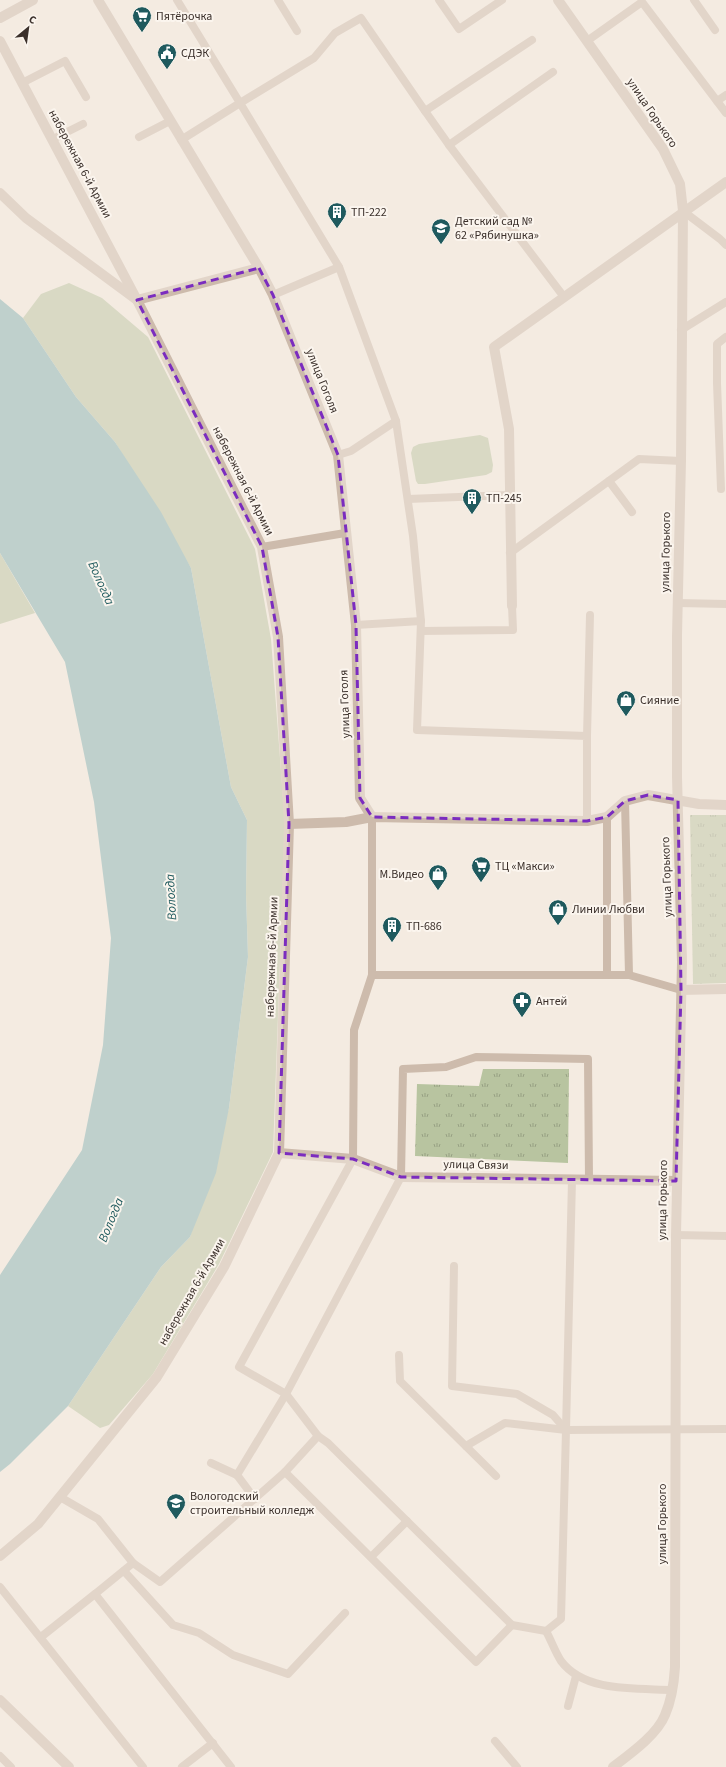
<svg xmlns="http://www.w3.org/2000/svg" width="726" height="1767" font-family="'Source Sans 3',sans-serif">
  <style>
    .grass { fill: #b8c4a0 }
    .park { fill: url(#park-tufts) }
    .water { fill: #7fb0b2 }
    .lines { fill: none; stroke-linecap: round; stroke-linejoin: round }
    .service { stroke: #cdbbac; stroke-width: 8 }
    .minor { stroke: #cdbbac; stroke-width: 10 }
    .tertiary { stroke: #cdbbac; stroke-width: 10 }
    .marked { fill: none; stroke: #7b2cbf; stroke-width: 3; stroke-dasharray: 8 5; stroke-linejoin: round }
    .labels { text-anchor: middle; dominant-baseline: central; stroke-width: 4; stroke-linejoin: round; paint-order: stroke }
    .poi-label { font-size: 12px; fill: #3b302b; stroke: #fbf5ee; text-anchor: start }
    .street-label { font-size: 12px; fill: #3b302b; stroke: #fbf5ee }
    .water-label { font-size: 13px; font-style: italic; fill: #1f5a5e; stroke: #fbf5ee }
  </style>
  <defs>
    <pattern id="park-tufts" width="24" height="20" patternUnits="userSpaceOnUse"><rect width="24" height="20" fill="#b8c4a0"/><path d="M3 7l-1-3M5 7V3M7 7l1-3M15 17l-1-3M17 17v-4M19 17l1-3" fill="none" stroke="#97a083"/></pattern>
  </defs>
  <rect width="100%" height="100%" fill="#f4ebe1"/>
  <!-- grass -->
  <g class="grass">
    <path d="M69,283L102,298L148,337L255,549L271,639L285,824L273,1152L219,1264L153,1374L109,1425L100,1428L68,1406L161,1267L190,1237L229,1108L248,957L246,894L247,820L231,787L191,568L115,442L76,397L23,318L41,294Z"/>
    <path d="M480,435L488,438L493,465L492,472L486,475L425,484H418L416,481L411,453L413,447L419,444Z"/>
    <path d="M0,553L35,613L0,624Z"/>
  </g>
  <!-- park -->
  <g class="park">
    <path d="M690,815H726V983L693,984Z"/>
    <path d="M483,1069H569L568,1163L415,1156L417,1084L479,1086Z"/>
  </g>
  <!-- water -->
  <path class="water" d="M0,299L23,318L76,397L115,442L161,512L191,568L231,787L247,820L246,894L248,957L229,1108L216,1173L190,1237L161,1267L68,1406L10,1464L0,1472V1275L82,1150L103,1045L111,938L94,802L65,662L0,553Z"/>
  <g class="lines">
    <!-- service -->
    <g class="service">
      <path d="M177,0L240,103L181,140"/>
      <path d="M278,0L297,31"/>
      <path d="M439,0L459,29L502,0"/>
      <path d="M694,0L715,30"/>
      <path d="M532,40L425,111L361,18L335,33L314,58L240,103L339,267L396,421L413,536L421,621L417,730L587,736V821"/>
      <path d="M587,41L642,2L726,113"/>
      <path d="M22,83L65,61L86,97"/>
      <path d="M717,101L726,95"/>
      <path d="M425,111L449,145L553,72"/>
      <path d="M139,137L170,121"/>
      <path d="M53,139L83,124"/>
      <path d="M449,145L564,297"/>
      <path d="M683,211L720,239L726,245"/>
      <path d="M273,295L339,267"/>
      <path d="M681,330L726,302"/>
      <path d="M338,455L351,451L396,421"/>
      <path d="M609,481L632,512"/>
      <path d="M721,489L717,383V344L726,337"/>
      <path d="M408,499L509,495"/>
      <path d="M262,547L345,533"/>
      <path d="M510,553L639,459L681,461"/>
      <path d="M678,603L726,604"/>
      <path d="M356,625L421,621"/>
      <path d="M421,631L513,630L512,606"/>
      <path d="M587,736L590,615"/>
      <path d="M625,801L629,975"/>
      <path d="M372,817V975H629L681,990"/>
      <path d="M607,817V975"/>
      <path d="M372,975L354,1030L353,1159L239,1367L286,1394L318,1436L328,1443L512,1625L546,1631L561,1619L566,1430L726,1429"/>
      <path d="M676,1235L726,1236"/>
      <path d="M454,1266L452,1386L517,1394L553,1415L566,1430"/>
      <path d="M399,1355L400,1381L496,1476"/>
      <path d="M566,1430L572,1180"/>
      <path d="M318,1436L285,1472L476,1662L512,1625"/>
      <path d="M466,1446L505,1423L566,1430"/>
      <path d="M211,1463L237,1475L286,1394L401,1177L403,1069L446,1067L476,1057L588,1059L589,1180"/>
      <path d="M237,1475L255,1499"/>
      <path d="M60,1497L98,1519L133,1563L95,1594"/>
      <path d="M371,1557L407,1521"/>
      <path d="M133,1563L160,1582L285,1472"/>
      <path d="M124,1571L173,1625L199,1633L233,1655L288,1674L345,1613"/>
      <path d="M0,1587L143,1767"/>
      <path d="M546,1631C551,1640 555,1652 561,1661C585,1693 637,1688 673,1690"/>
      <path d="M41,1637L95,1594L231,1767"/>
      <path d="M568,1706L576,1676"/>
      <path d="M495,1741L517,1767"/>
      <path d="M0,1756L11,1767"/>
      <path d="M182,1767L213,1743"/>
    </g>
    <!-- minor -->
    <g class="minor">
      <path d="M98,0L259,268L273,295L338,455L356,625L360,798L372,817"/>
      <path d="M0,18L33,0"/>
      <path d="M0,41L137,300L262,547L278,637L289,824L279,1153L224,1267L157,1377L38,1524L0,1556"/>
      <path d="M0,193L26,218L137,300L259,268"/>
      <path d="M512,606L509,429L494,347L726,182"/>
      <path d="M289,824L346,822L372,817L587,821L607,817L625,801L648,795L699,804L726,805"/>
      <path d="M681,990L726,989"/>
      <path d="M279,1153L353,1159L401,1177L676,1181"/>
    </g>
    <!-- tertiary -->
    <g class="tertiary">
      <path d="M558,0L663,149L680,184L683,211L681,461L677,636V777L682,962L676,1235L675,1667C674,1683 672,1699 665,1715C657,1735 630,1754 613,1767"/>
      <path d="M0,1700L69,1767"/>
    </g>
  </g>
  <!-- marked area -->
  <path d="M0 0H726V1767H0ZM259,268L273,295L338,455L356,625L360,798L372,817L587,821L607,817L625,801L648,795L678,800L681,990L676,1181L401,1177L353,1159L279,1153L289,824L278,637L262,547L137,300Z" fill="#f4ebe1" fill-opacity=".55" fill-rule="evenodd"/>
  <path class="marked" d="M259,268L273,295L338,455L356,625L360,798L372,817L587,821L607,817L625,801L648,795L678,800L681,990L676,1181L401,1177L353,1159L279,1153L289,824L278,637L262,547L137,300Z"/>
  <!-- icons -->
  <defs>
    <symbol id="supermarket-pin" viewBox="-11 -11 22 30"><path d="M0 17L-7.5 6A9.5 9.5 0 1 1 7.5 6Z" fill="#1f5a5e" stroke="#fbf5ee"/><path d="M-6-5.5h2.5l.6 2H6L4.5 2H-2.5L-4.4-4H-6ZM-1.5 3.2a1.3 1.3 0 1 0 .1 0ZM3 3.2a1.3 1.3 0 1 0 .1 0Z" fill="#fff"/></symbol>
    <symbol id="civic-pin" viewBox="-11 -11 22 30"><path d="M0 17L-7.5 6A9.5 9.5 0 1 1 7.5 6Z" fill="#1f5a5e" stroke="#fbf5ee"/><path d="M-.6-6.5H3V-4.5H.6V-3L4-1V1h2V6H-6V1h2V-1L-.6-3ZM-1.2 2.5V6h2.4V2.5Z" fill="#fff"/></symbol>
    <symbol id="building-pin" viewBox="-11 -11 22 30"><path d="M0 17L-7.5 6A9.5 9.5 0 1 1 7.5 6Z" fill="#1f5a5e" stroke="#fbf5ee"/><path d="M-4-6H4V6H1V3H-1V6H-4ZM-2.5-4.3h1.7v1.8h-1.7ZM.8-4.3h1.7v1.8H.8ZM-2.5-1h1.7V.8h-1.7ZM.8-1h1.7V.8H.8Z" fill="#fff"/></symbol>
    <symbol id="school-pin" viewBox="-11 -11 22 30"><path d="M0 17L-7.5 6A9.5 9.5 0 1 1 7.5 6Z" fill="#1f5a5e" stroke="#fbf5ee"/><path d="M0-5L7-2L0 1L-7-2ZM-4 1L0 2.5L4 1V4Q0 6-4 4Z" fill="#fff"/></symbol>
    <symbol id="shop-pin" viewBox="-11 -11 22 30"><path d="M0 17L-7.5 6A9.5 9.5 0 1 1 7.5 6Z" fill="#1f5a5e" stroke="#fbf5ee"/><path d="M-5-2.5h2.3a2.7 3.5 0 0 1 5.4 0H5L5.5 6h-11ZM-1.5-2.5h3a1.5 2.3 0 0 0-3 0Z" fill="#fff"/></symbol>
    <symbol id="pharmacy-pin" viewBox="-11 -11 22 30"><path d="M0 17L-7.5 6A9.5 9.5 0 1 1 7.5 6Z" fill="#1f5a5e" stroke="#fbf5ee"/><path d="M-2-6h4v4h4v4h-4v4h-4v-4h-4v-4h4Z" fill="#fff"/></symbol>
    <symbol id="university-pin" viewBox="-11 -11 22 30"><path d="M0 17L-7.5 6A9.5 9.5 0 1 1 7.5 6Z" fill="#1f5a5e" stroke="#fbf5ee"/><path d="M0-5L7-2L0 1L-7-2ZM-4 1L0 2.5L4 1V4Q0 6-4 4Z" fill="#fff"/></symbol>
  </defs>
  <g fill-rule="evenodd">
    <use href="#supermarket-pin" x="131" y="5" width="22" height="30"/>
    <use href="#civic-pin" x="156" y="42" width="22" height="30"/>
    <use href="#building-pin" x="326" y="201" width="22" height="30"/>
    <use href="#school-pin" x="430" y="217" width="22" height="30"/>
    <use href="#building-pin" x="461" y="487" width="22" height="30"/>
    <use href="#shop-pin" x="615" y="689" width="22" height="30"/>
    <use href="#supermarket-pin" x="470" y="855" width="22" height="30"/>
    <use href="#shop-pin" x="427" y="863" width="22" height="30"/>
    <use href="#shop-pin" x="547" y="898" width="22" height="30"/>
    <use href="#building-pin" x="381" y="915" width="22" height="30"/>
    <use href="#pharmacy-pin" x="511" y="990" width="22" height="30"/>
    <use href="#university-pin" x="165" y="1492" width="22" height="30"/>
  </g>
  <g class="labels">
    <!-- poi labels -->
    <g class="poi-label">
      <text x="156" y="16">Пятёрочка</text>
      <text x="181" y="53">СДЭК</text>
      <text x="351" y="212">ТП-222</text>
      <text x="455" y="221">Детский сад №<tspan x="455" dy="14">62 «Рябинушка»</tspan></text>
      <text x="486" y="498">ТП-245</text>
      <text x="640" y="700">Сияние</text>
      <text x="495" y="866">ТЦ «Макси»</text>
      <text x="424" y="874" text-anchor="end">М.Видео</text>
      <text x="572" y="909">Линии Любви</text>
      <text x="406" y="926">ТП-686</text>
      <text x="536" y="1001">Антей</text>
      <text x="190" y="1496">Вологодский<tspan x="190" dy="14">строительный колледж</tspan></text>
    </g>
    <!-- street labels -->
    <g class="street-label">
      <text transform="translate(652 113) rotate(56)">улица Горького</text>
      <text transform="translate(80 164) rotate(62)">набережная 6-й Армии</text>
      <text transform="translate(322 381) rotate(68)">улица Гоголя</text>
      <text transform="translate(243 481) rotate(63)">набережная 6-й Армии</text>
      <text transform="translate(666 552) rotate(-89)">улица Горького</text>
      <text transform="translate(345 704) rotate(-92)">улица Гоголя</text>
      <text transform="translate(667 877) rotate(-92)">улица Горького</text>
      <text transform="translate(272 957) rotate(-88)">набережная 6-й Армии</text>
      <text transform="translate(476 1165) rotate(1)">улица Связи</text>
      <text transform="translate(663 1200) rotate(-89)">улица Горького</text>
      <text transform="translate(192 1292) rotate(-60)">набережная 6-й Армии</text>
      <text transform="translate(662 1524) rotate(-90)">улица Горького</text>
    </g>
    <!-- water labels -->
    <g class="water-label">
      <text transform="translate(101 583) rotate(66)">Вологда</text>
      <text transform="translate(171 897) rotate(-93)">Вологда</text>
      <text transform="translate(111 1220) rotate(-68)">Вологда</text>
    </g>
  </g>
  <!-- north arrow -->
  <g transform="translate(28 28) rotate(29)" stroke="#fbf5ee" stroke-width="3" paint-order="stroke">
  <path d="M0-3L7 15L0 10L-7 15Z" fill="#3b302b"/>
  <text y="-6" font-size="11" font-weight="bold" text-anchor="middle" fill="#3b302b">С</text>
  </g>
</svg>
